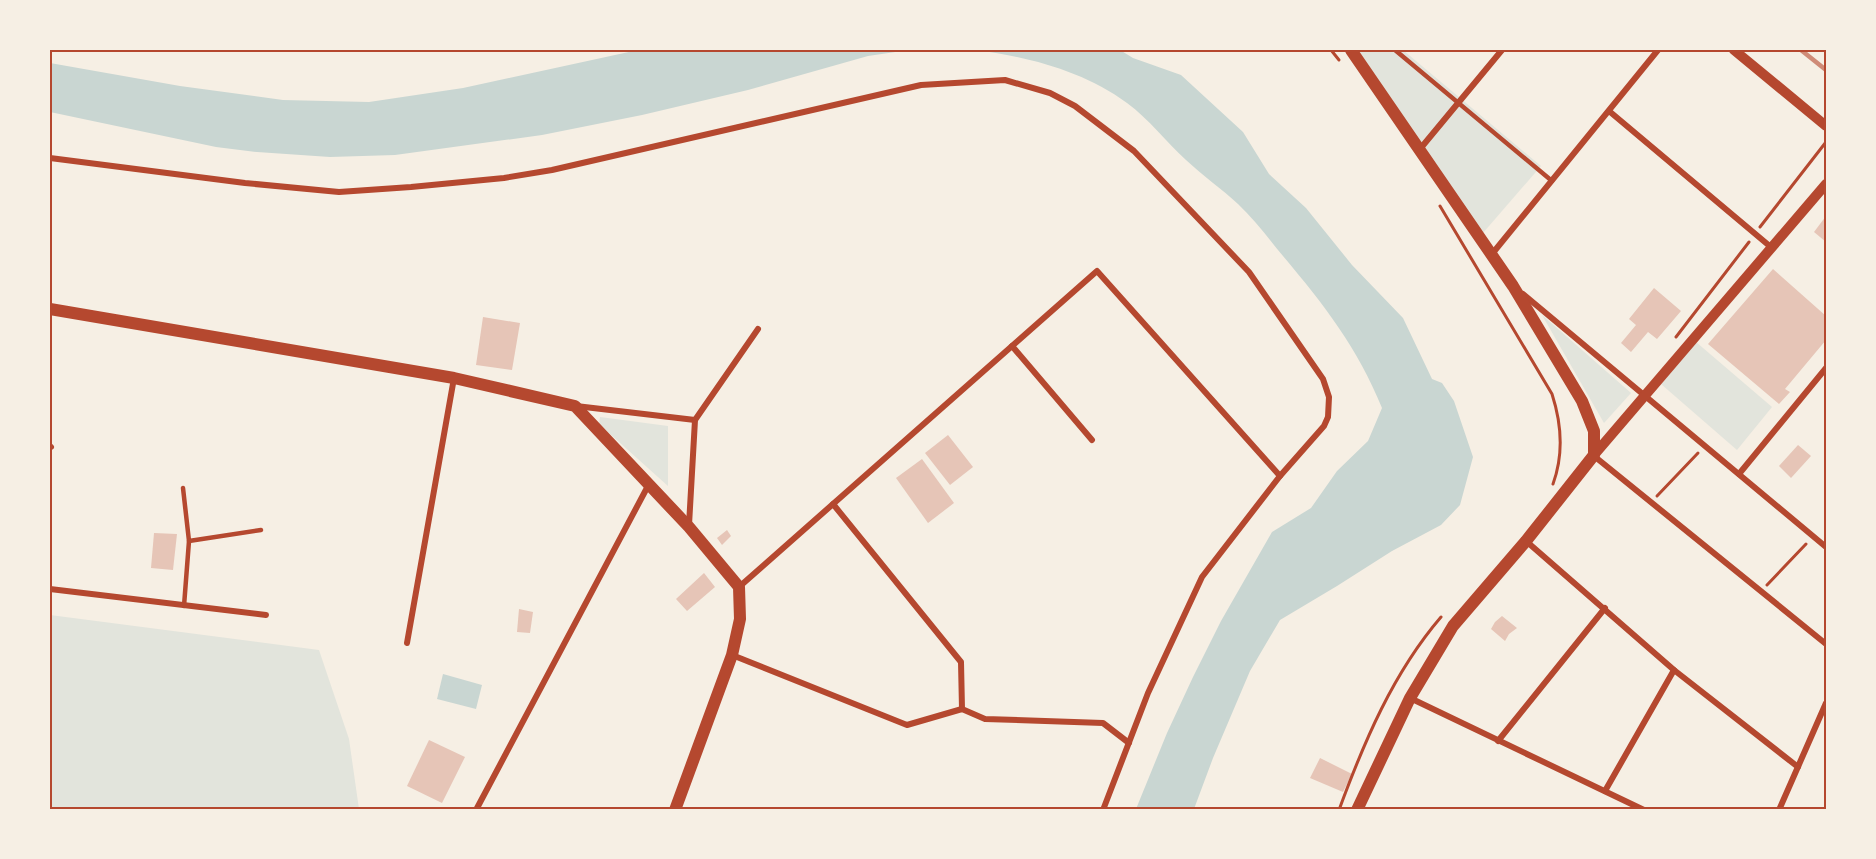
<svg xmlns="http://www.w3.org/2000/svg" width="1876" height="859" font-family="'Crimson Pro',serif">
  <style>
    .green { fill: #e2e4dc }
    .water { fill: #c9d6d2 }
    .building { fill: #e6c5b7 }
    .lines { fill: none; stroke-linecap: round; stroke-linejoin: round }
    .path { stroke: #b5482f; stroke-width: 3 }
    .service { stroke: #b5482f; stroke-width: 4.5 }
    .minor { stroke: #b5482f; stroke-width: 6 }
    .tertiary { stroke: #b5482f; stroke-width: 10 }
    .secondary { stroke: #b5482f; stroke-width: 12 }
    .rail { stroke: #cf8b77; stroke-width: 4.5 }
    .neatline { fill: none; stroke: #b5482f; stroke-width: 2 }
  </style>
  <rect width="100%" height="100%" fill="#f6efe4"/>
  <!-- green -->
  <g class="green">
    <path d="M1357,50H1403L1541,166L1483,233Z"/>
    <path d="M1542,315L1631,393L1604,423Z"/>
    <path d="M1696,342L1772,407L1737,450L1661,384Z"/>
    <path d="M600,417L668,426V486L599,424Z"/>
    <path d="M50,615L319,650L349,739L359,809H50Z"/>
  </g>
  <!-- water -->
  <g class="water">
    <path d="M638,50H909L868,56L748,90L642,115L542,135L395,155L330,157L257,152L216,147L50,112V63L180,86L283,100L369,102L463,88Z"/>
    <path d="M974,50H1120L1133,58L1181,75L1243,132L1269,174L1306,208L1352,265L1403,318L1432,379L1442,383L1454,401L1473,457L1460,505L1441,525L1392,551L1337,586L1280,620L1250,671L1213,758L1194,809H1136L1167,733L1193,677L1221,621L1272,532L1311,508L1337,471L1368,441L1382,408C1357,347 1325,306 1283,256C1269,239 1255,220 1238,204C1222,189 1203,176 1186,160C1166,142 1149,119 1127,103C1084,71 1026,56 974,50Z"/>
    <path d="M443,674L482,685L476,709L437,699Z"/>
  </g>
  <!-- building -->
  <g class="building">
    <path d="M1826,216V242L1814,232Z"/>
    <path d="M1773,269L1826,316V340L1785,389L1790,392L1779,404L1708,344Z"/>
    <path d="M1654,288L1681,311L1657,339L1648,332L1631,352L1621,343L1636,325L1629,319Z"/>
    <path d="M483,317L520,323L512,370L476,365Z"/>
    <path d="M948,435L973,467L950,485L925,453Z"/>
    <path d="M1798,445L1811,456L1791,478L1779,466Z"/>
    <path d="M922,459L954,503L928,523L896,478Z"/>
    <path d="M727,530L731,536L722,545L717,538Z"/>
    <path d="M154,533L177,534L173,570L151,568Z"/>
    <path d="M704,573L715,587L687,611L676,599Z"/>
    <path d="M519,609L533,612L530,633L517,632Z"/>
    <path d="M1502,616L1517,628L1509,634L1505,641L1491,629L1495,622Z"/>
    <path d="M429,740L465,757L442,803L407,786Z"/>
    <path d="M1320,758L1352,774L1343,792L1310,778Z"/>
  </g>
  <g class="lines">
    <!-- path -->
    <g class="path">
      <path d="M1331,50L1339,60"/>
      <path d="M1440,206L1552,394C1562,425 1564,454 1553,484"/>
      <path d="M1760,227L1826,142"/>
      <path d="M1676,337L1749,242"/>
      <path d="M1657,496L1698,453"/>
      <path d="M1767,585L1806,544"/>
      <path d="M1339,810C1364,742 1393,673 1441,617"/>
    </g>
    <!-- service -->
    <g class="service">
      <path d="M1395,50L1552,181"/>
      <path d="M183,488L189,541L184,606"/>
      <path d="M189,541L261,530"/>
    </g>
    <!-- minor -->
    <g class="minor">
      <path d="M1609,111L1772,248"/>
      <path d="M1420,149L1502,50"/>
      <path d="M50,158L245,183L339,192L411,187L504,178L552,170L921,85L1005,80L1050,93L1075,106L1134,151L1249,272L1323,379L1329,397L1328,417L1324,426L1280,476L1202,577L1148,693L1103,810"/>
      <path d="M1492,254L1658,50"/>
      <path d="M1523,294L1826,547"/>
      <path d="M1012,346L1092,440"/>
      <path d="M576,406L695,420"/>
      <path d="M50,446L51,447"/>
      <path d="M1594,456L1826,644"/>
      <path d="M1739,474L1826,368"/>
      <path d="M833,504L961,662L962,709"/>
      <path d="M689,525L695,420L758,329"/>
      <path d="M1526,541L1674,670L1798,767"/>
      <path d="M739,587L1097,271L1280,476"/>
      <path d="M50,589L266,615"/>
      <path d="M407,643L454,378"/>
      <path d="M732,655L907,725L962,709L985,719L1103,723L1129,743"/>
      <path d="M1410,698L1644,810"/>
      <path d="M1498,741L1605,608"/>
      <path d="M1605,791L1674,670"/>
      <path d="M476,810L649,484"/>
      <path d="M1779,810L1826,703"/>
    </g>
    <!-- tertiary -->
    <g class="tertiary">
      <path d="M1734,50L1826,126"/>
      <path d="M1594,455L1826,184"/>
    </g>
    <!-- secondary -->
    <g class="secondary">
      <path d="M1351,50L1513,286L1582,401L1594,431V455L1526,541L1453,626L1410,698L1357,810"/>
      <path d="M50,309L454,378L575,406L689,527L739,587L740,619L732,655L675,810"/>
    </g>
    <!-- rail -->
    <path class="rail" d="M1801,50L1826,70"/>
  </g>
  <!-- border -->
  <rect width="1876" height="859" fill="none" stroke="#f6efe4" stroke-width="102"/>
  <rect x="51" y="51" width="1774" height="757" class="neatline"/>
</svg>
